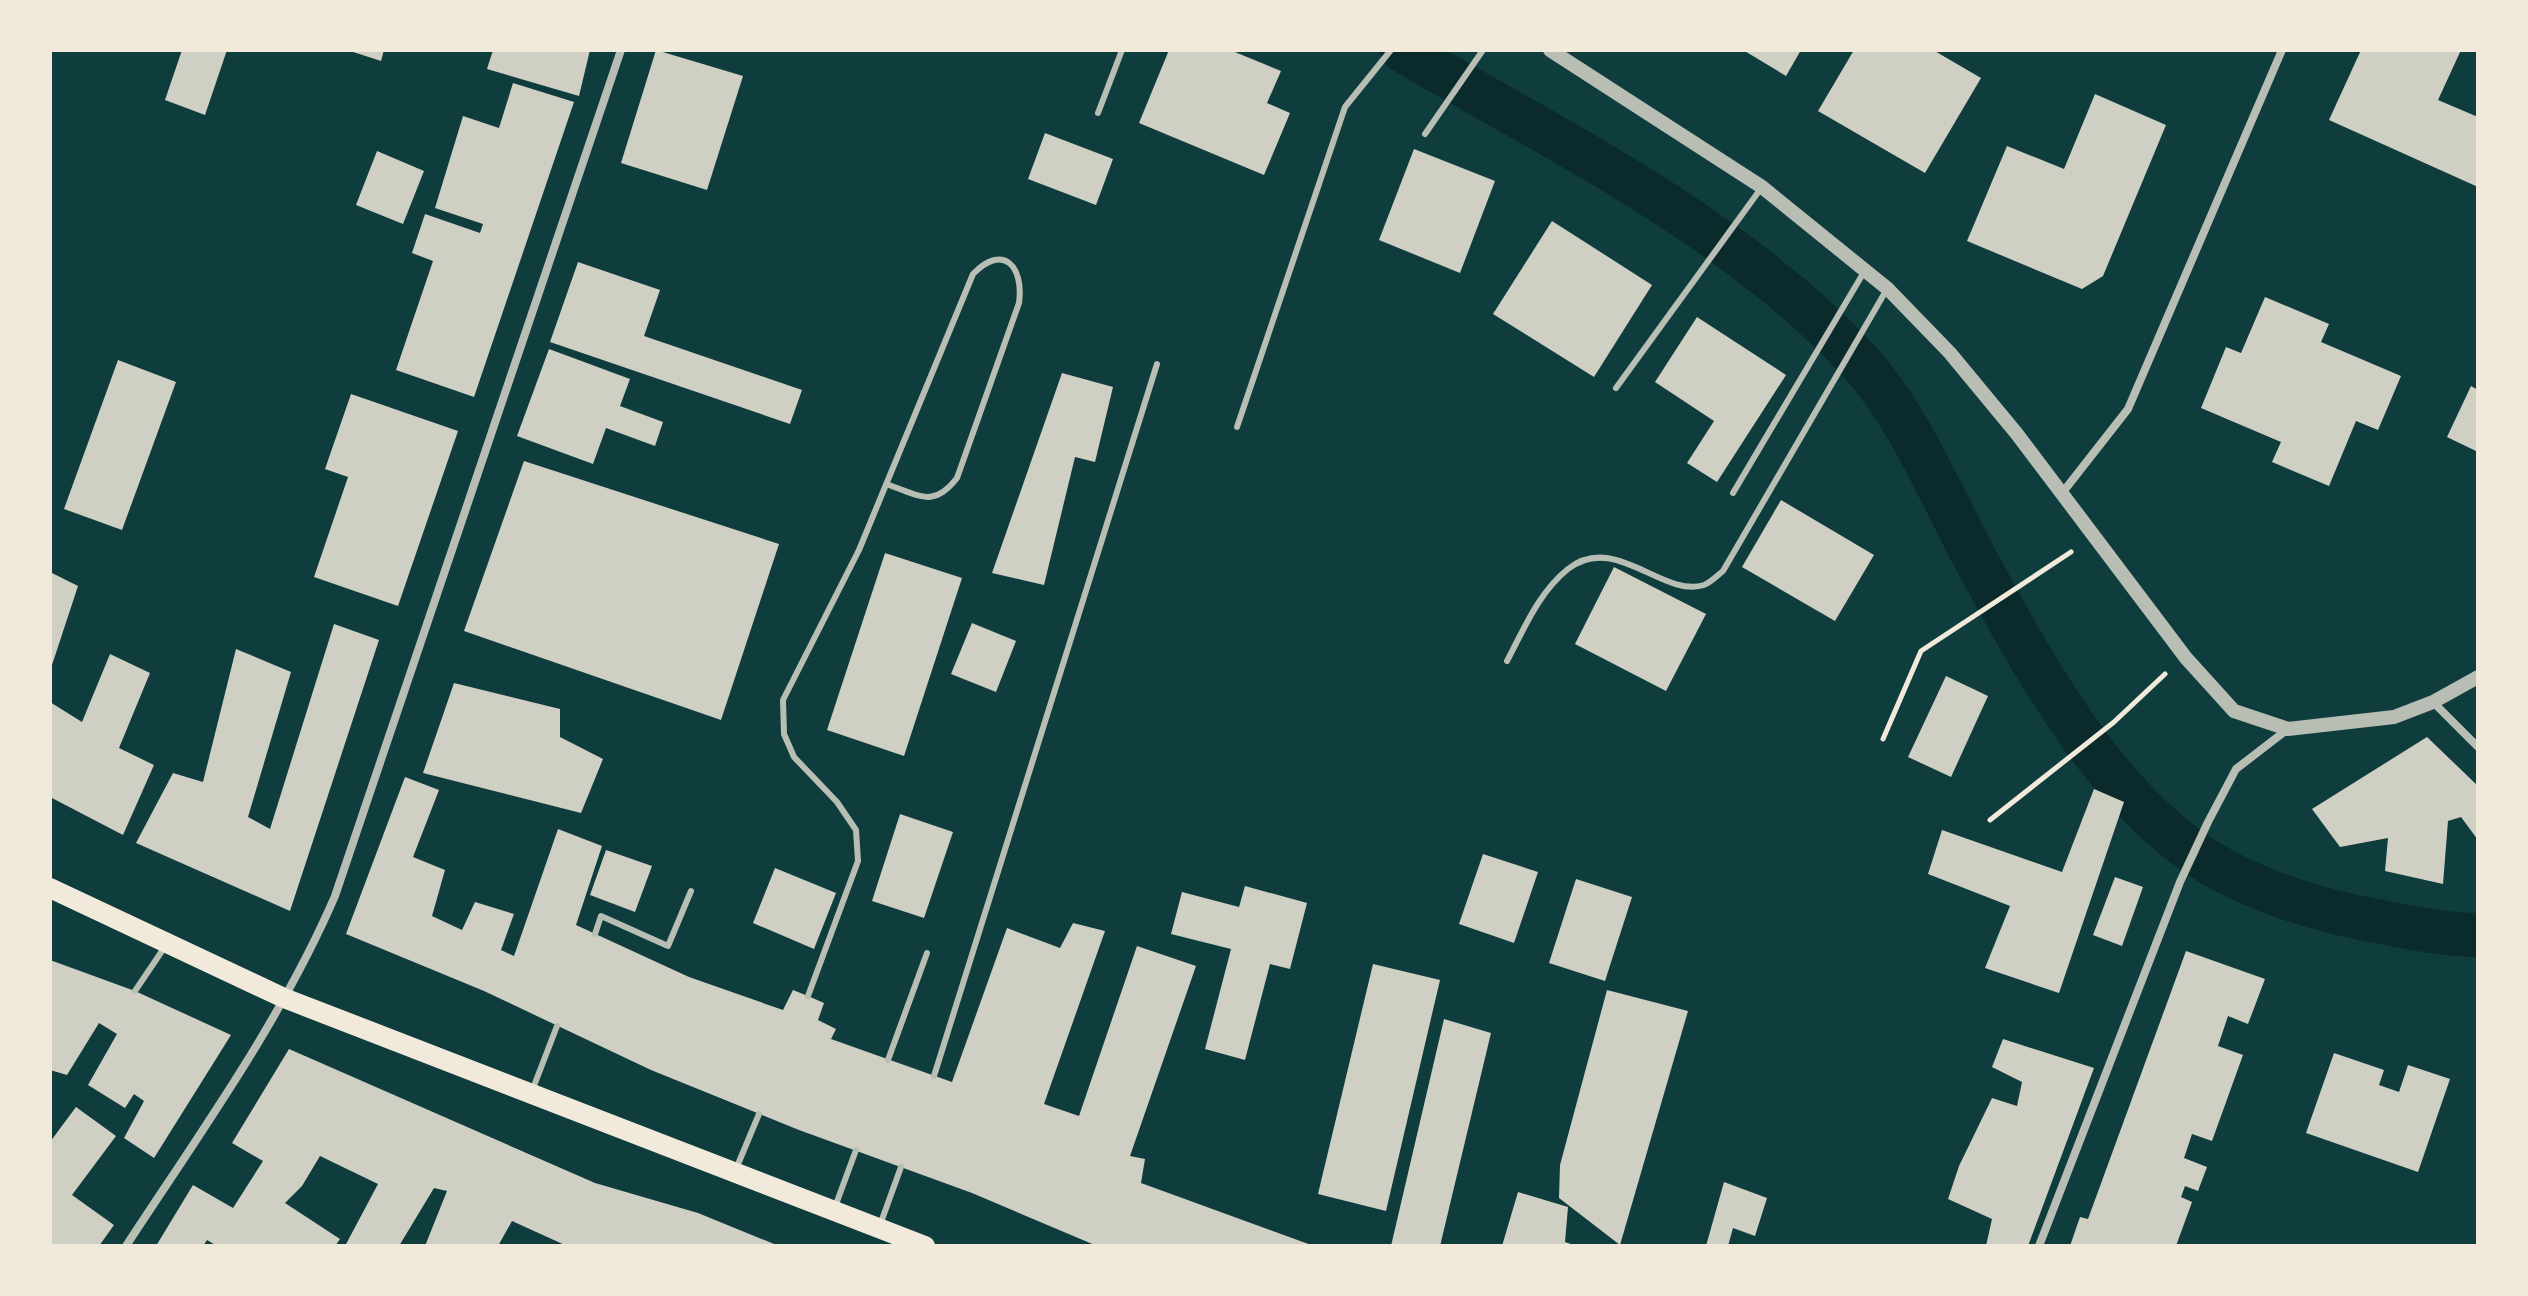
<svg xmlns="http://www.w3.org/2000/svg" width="2528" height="1296" font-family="'DejaVu Sans',sans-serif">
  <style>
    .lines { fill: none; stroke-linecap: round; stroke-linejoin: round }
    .canal { stroke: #0a2a2b; stroke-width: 44 }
    .building { fill: #cfcfc3 }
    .path { stroke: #f1e9da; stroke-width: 5 }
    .service { stroke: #b8beb3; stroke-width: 6 }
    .minor { stroke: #b8beb3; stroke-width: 8 }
    .tertiary { stroke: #b8beb3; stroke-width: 14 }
    .primary { stroke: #f1e9da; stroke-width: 20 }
  </style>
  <rect width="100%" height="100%" fill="#0f3d3e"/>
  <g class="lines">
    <!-- canal -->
    <path class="canal" d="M1402,50C1557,141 1735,227 1859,361C1907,414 1937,486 1970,549C2029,658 2103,799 2212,864C2259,892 2316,909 2370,920C2404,926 2443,935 2478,935"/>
  </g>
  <!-- building -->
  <g class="building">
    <path d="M182,50H227L205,115L165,100Z"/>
    <path d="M347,50H384L381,61Z"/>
    <path d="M493,50H590L579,96L487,69Z"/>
    <path d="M656,50L743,76L707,190L621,163Z"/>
    <path d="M1169,50H1230L1281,71L1267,103L1290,113L1264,175L1139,123Z"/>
    <path d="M1743,50H1801L1786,76Z"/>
    <path d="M1854,50H1933L1981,78L1925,173L1818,111Z"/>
    <path d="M2361,50H2461L2438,100L2478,117V187L2329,120Z"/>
    <path d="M513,83L574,102L474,397L396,370L433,261L412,253L425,214L480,233L483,224L435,208L463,116L499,128Z"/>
    <path d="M2095,94L2166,125L2103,276L2082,289L1967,241L2007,146L2064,169Z"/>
    <path d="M1045,133L1113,159L1096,205L1028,179Z"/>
    <path d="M1414,149L1495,181L1460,273L1379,240Z"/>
    <path d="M377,151L424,171L403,224L356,205Z"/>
    <path d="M1552,221L1652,285L1594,377L1493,314Z"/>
    <path d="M578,262L660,290L644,336L802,390L790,424L550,342Z"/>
    <path d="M2265,297L2329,324L2321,342L2401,376L2378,430L2356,421L2329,486L2272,462L2281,442L2201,408L2226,347L2241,353Z"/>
    <path d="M1697,317L1786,375L1717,482L1687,463L1714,421L1655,382Z"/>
    <path d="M549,349L630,379L620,406L663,422L655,446L606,428L593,464L517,436Z"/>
    <path d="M118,360L176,382L122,530L64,509Z"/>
    <path d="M1062,373L1113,387L1095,462L1075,457L1044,585L992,573Z"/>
    <path d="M2471,386L2478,390V452L2447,437Z"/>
    <path d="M351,394L458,431L398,606L314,577L348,477L325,469Z"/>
    <path d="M524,461L779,544L721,720L464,631Z"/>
    <path d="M1781,500L1874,555L1835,621L1742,567Z"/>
    <path d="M885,553L962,578L904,756L827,730Z"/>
    <path d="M1614,567L1706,614L1666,691L1575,644Z"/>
    <path d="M50,572L78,586L51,668H50Z"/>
    <path d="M972,623L1016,641L996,692L951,674Z"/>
    <path d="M334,624L379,640L290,911L136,843L173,773L203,782L236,649L291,672L248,817L270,829Z"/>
    <path d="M110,654L150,673L119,748L154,765L123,835L50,797V702L82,722Z"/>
    <path d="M1946,676L1988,696L1951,777L1908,757Z"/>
    <path d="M454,683L560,709V737L603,759L581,813L423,773Z"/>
    <path d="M2427,737L2478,786V840L2461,817L2448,821L2443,884L2385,871L2388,838L2340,847L2312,809Z"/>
    <path d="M405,777L439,790L413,857L445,870L432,916L462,930L475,902L514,914L501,950L514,956L558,829L602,846L576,925L689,977L783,1010L793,990L808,996L824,1003L818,1020L836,1029L831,1039L952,1082L1007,928L1060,948L1073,923L1105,931L1044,1104L1079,1116L1137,946L1196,966L1130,1156L1145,1159L1141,1183L1314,1246H1097L972,1193L799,1130L651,1070L484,991L346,934Z"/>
    <path d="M2094,789L2124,802L2059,993L1985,968L2010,906L1928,874L1942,830L2062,872Z"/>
    <path d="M900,814L953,832L924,918L872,901Z"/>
    <path d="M606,850L652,866L635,912L590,895Z"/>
    <path d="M1483,854L1538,872L1514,943L1459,924Z"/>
    <path d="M775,868L836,893L814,949L753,923Z"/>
    <path d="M2115,877L2143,887L2122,946L2093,935Z"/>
    <path d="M1576,879L1632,897L1605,981L1549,963Z"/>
    <path d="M1245,886L1307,903L1290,969L1270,964L1245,1060L1205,1049L1231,949L1171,934L1182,892L1239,907Z"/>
    <path d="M2186,951L2265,979L2248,1024L2228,1016L2218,1046L2243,1055L2212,1141L2192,1134L2184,1158L2207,1167L2198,1191L2185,1186L2181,1197L2192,1202L2176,1246H2070L2080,1217L2088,1219Z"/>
    <path d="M50,960L135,991L231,1035L154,1158L124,1138L144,1101L134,1094L125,1108L88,1085L117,1034L99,1023L67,1075L50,1070Z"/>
    <path d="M1373,964L1440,980L1386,1211L1318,1194Z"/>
    <path d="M1607,990L1688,1011L1620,1245L1559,1198L1560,1165Z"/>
    <path d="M1444,1019L1491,1033L1440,1246H1391Z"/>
    <path d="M2003,1039L2094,1068L2028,1246H1986L1992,1219L1948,1199L1959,1166L1992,1098L2017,1106L2022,1082L1992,1067Z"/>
    <path d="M289,1049L595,1183L698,1213L779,1246H567L512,1221L498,1246H425L447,1191L434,1188L399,1246H345L378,1184L320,1156L302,1186L285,1203L340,1239L335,1246H217L207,1240L203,1246H156L193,1185L233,1208L263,1161L232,1143Z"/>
    <path d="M2334,1053L2384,1070L2379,1085L2399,1092L2408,1065L2450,1079L2418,1172L2306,1133Z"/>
    <path d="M76,1107L116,1136L72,1195L114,1225L99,1246H50V1142Z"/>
    <path d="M1724,1182L1767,1198L1755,1236L1733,1228L1728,1246H1706Z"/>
    <path d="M1518,1192L1568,1207L1565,1242L1577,1246H1502Z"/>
  </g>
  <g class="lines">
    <!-- path -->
    <g class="path">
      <path d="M1883,739L1921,651L2071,552"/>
      <path d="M1990,820L2114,722L2165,674"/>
    </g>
    <!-- service -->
    <g class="service">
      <path d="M1098,113L1122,50"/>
      <path d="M1425,134L1483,50"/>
      <path d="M1616,388L1762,187"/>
      <path d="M1237,427L1345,107L1391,50"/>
      <path d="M1733,493L1864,272"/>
      <path d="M1507,661C1524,629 1539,592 1568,569C1615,532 1662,598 1704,585C1710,583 1718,575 1723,571L1887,289"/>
      <path d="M595,934L601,916L668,946L691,891"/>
      <path d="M135,991L164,948"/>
      <path d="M808,996L858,861L856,830L837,802L794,757L784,734L783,700L859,550L973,274C1003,243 1024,266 1019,303L957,478C933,509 919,495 886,484"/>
      <path d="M888,1060L927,953"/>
      <path d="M934,1076L1157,364"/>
      <path d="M532,1091L557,1026"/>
      <path d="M736,1169L759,1114"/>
      <path d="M835,1207L856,1150"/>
      <path d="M880,1225L901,1167"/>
    </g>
    <!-- minor -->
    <g class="minor">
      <path d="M2063,492L2128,409L2282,50"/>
      <path d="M2433,702L2478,747"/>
      <path d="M126,1246C200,1133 281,1021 335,896L621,50"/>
      <path d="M2039,1246L2180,882L2208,822L2236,769L2288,729"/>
    </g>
    <!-- tertiary -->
    <path class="tertiary" d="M1550,50L1762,187L1888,289L1950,353L2017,434L2186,658L2234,711L2288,729L2394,717L2433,702L2478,677"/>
    <!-- primary -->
    <path class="primary" d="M50,888L284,998L925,1246"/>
  </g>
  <!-- border -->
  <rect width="2528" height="1296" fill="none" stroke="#f1e9da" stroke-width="104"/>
</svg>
